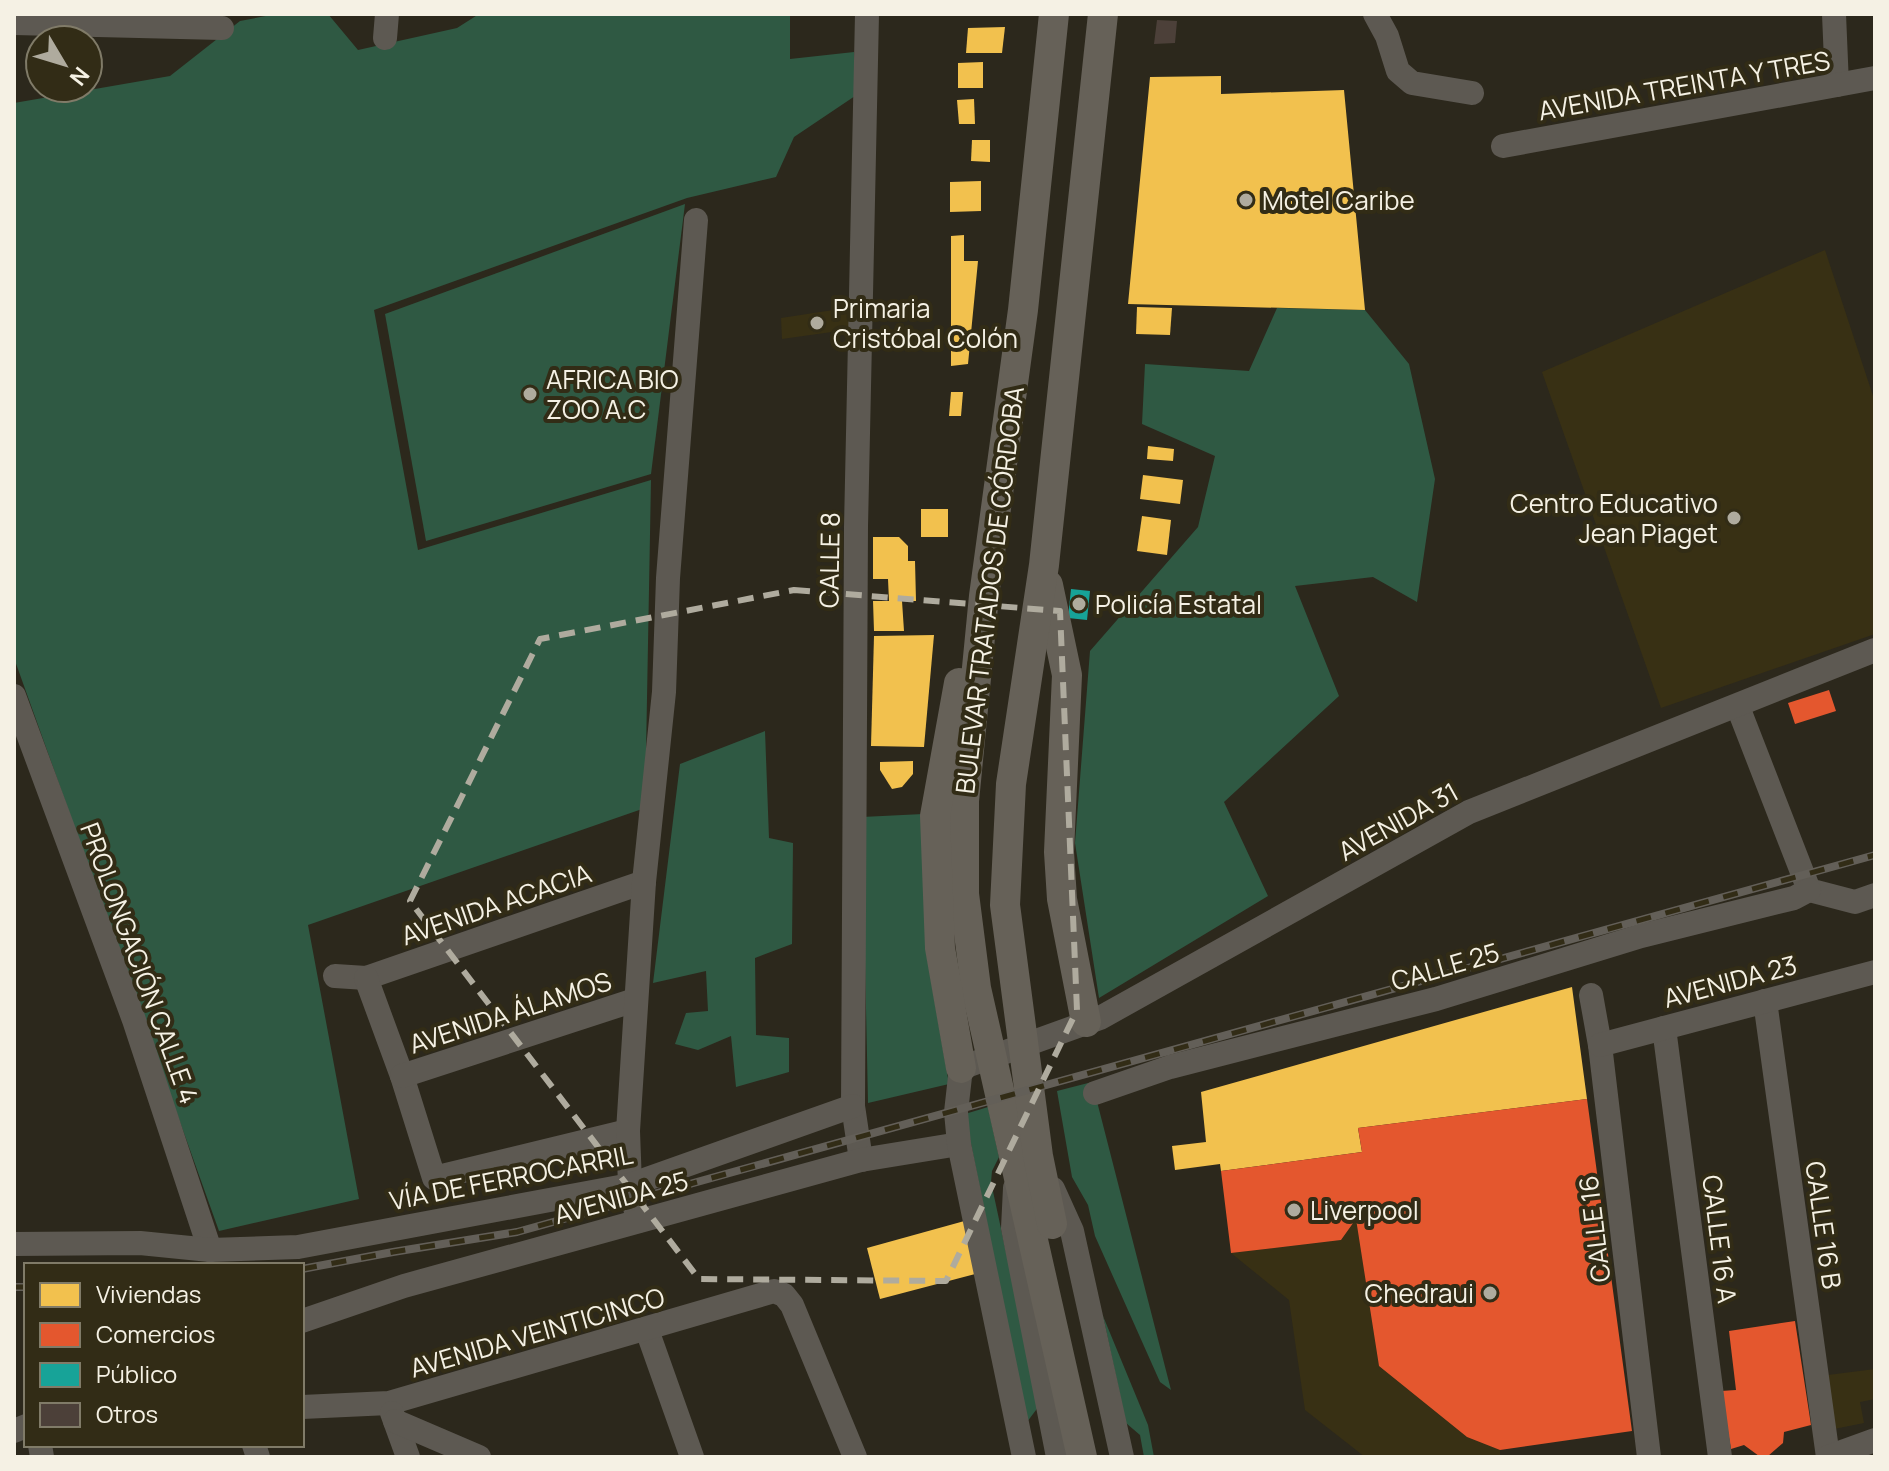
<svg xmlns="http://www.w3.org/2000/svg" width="1889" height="1471" font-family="Manrope,sans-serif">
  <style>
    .built { fill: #383014 }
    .green { fill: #2f5943 }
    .homes { fill: #f2c14e }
    .shops { fill: #e4572e }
    .public { fill: #17a398 }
    .building { fill: #4c4039 }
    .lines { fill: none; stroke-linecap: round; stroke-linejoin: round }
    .minor { stroke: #5d5952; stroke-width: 24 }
    .major { stroke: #666158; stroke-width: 30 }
    .rail-casing { stroke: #635f58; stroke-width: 8 }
    .rail { stroke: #322c16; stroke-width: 5; stroke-dasharray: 15; stroke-linecap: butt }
    .marked { fill: none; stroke: #afab9e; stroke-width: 6; stroke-dasharray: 16 10; stroke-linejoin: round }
    .poi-dot { fill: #afab9e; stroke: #322c16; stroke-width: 3 }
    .labels { text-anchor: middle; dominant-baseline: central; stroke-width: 8; stroke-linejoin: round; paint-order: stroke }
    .street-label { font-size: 26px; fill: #f5f1e4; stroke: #322c16 }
    .poi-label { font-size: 26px; fill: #f5f1e4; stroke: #322c16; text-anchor: start }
  </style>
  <rect width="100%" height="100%" fill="#2c281c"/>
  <!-- built -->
  <g class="built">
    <path d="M1825,250L1875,402V634L1661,708L1542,372Z"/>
    <path d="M853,307V329L782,339L781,318Z"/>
    <path d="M1356,1219L1379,1366L1467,1437L1500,1450V1457H1365L1305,1410L1289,1300L1231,1253L1341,1240Z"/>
    <path d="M1875,1369V1399L1860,1402L1864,1423L1834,1429L1828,1375Z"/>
  </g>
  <!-- green -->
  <g class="green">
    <path d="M276,14H328L358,50L457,28L479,14H790V59L854,52L855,96L794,137L776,177L687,198L374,310L418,550L651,480L645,808L308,925L359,1199L219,1231L14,658V103L170,76L240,21Z"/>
    <path d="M685,204L651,474L426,541L385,314Z"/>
    <path d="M1277,308L1365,310L1409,364L1435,479L1417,602L1373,577L1295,586L1339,696L1224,802L1268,896L1099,998L1075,843L1090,651L1198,527L1215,456L1142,424L1145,364L1249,371Z"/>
    <path d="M765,731L769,838L793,843L792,944L755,958L756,1035L789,1038V1072L736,1087L731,1036L698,1050L675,1044L686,1013L708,1011L706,971L653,983L680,764Z"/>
    <path d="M923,814L926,951L949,1084L868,1103L862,817Z"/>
    <path d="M1092,1082L1171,1390L1160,1382L1095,1236L1088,1205L1072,1177L1057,1091Z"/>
    <path d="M988,1107L999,1157L992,1171L991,1182L1039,1406L1027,1422L965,1114Z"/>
    <path d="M1103,1316L1148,1425L1154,1457H1144L1140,1435L1126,1423Z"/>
  </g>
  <!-- homes -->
  <g class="homes">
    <path d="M1005,27L1002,53H966L968,28Z"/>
    <path d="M983,62V88H958V63Z"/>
    <path d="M1221,76V94L1344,90L1365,310L1128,304L1150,77Z"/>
    <path d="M974,99L975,124H959L957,100Z"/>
    <path d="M972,140H990V162L971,161Z"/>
    <path d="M981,181V211L950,212V182Z"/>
    <path d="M964,235V261H978L968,364L951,366V236Z"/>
    <path d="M1137,307L1172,308L1170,335L1136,334Z"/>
    <path d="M951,392H963L961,416H949Z"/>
    <path d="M1148,446L1174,449L1173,461L1147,459Z"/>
    <path d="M1143,475L1183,480L1180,504L1140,499Z"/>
    <rect x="921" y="509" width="27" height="28"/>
    <path d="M1142,516L1171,520L1167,555L1137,551Z"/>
    <path d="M873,537H899L908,546V561H915L916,601H902L904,631H874L873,601H889L888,579H873Z"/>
    <path d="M934,635L924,747L871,746L874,636Z"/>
    <path d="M913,761V774L902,787L892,789L880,770V762Z"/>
    <path d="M1572,987L1587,1099L1358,1128L1362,1152L1221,1171L1220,1164L1175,1170L1172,1146L1206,1142L1201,1092Z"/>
    <path d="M968,1220L979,1273L880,1299L867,1248Z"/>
  </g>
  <!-- shops -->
  <g class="shops">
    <path d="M1829,690L1836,711L1795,724L1788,703Z"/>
    <path d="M1587,1099L1632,1431L1500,1450L1467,1437L1379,1366L1356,1219L1341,1240L1231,1253L1221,1171L1362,1152L1358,1128Z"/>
    <path d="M1795,1321L1811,1425L1784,1432L1783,1443L1768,1456H1759L1744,1445L1731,1449L1721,1391L1736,1390L1729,1331Z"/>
  </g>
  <!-- public -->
  <path class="public" d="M1071,589L1090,591L1087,620L1068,618Z"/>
  <!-- building -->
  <path class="building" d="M1157,20L1177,21L1175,43L1154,44Z"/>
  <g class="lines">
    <!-- minor -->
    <g class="minor">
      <path d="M1375,14L1387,36L1398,71L1412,83L1472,93"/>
      <path d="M1834,14L1837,85"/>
      <path d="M14,23L222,28"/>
      <path d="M385,38L387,14"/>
      <path d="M1503,146L1875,78"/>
      <path d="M14,696L134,1020L210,1250"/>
      <path d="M1738,707L1809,890L1855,902L1875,895"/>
      <path d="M335,976L366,978L644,882"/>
      <path d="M366,978L402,1076L434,1178L628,1131"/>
      <path d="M1591,995L1600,1045L1649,1457"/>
      <path d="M1765,1001L1828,1457"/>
      <path d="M1664,1028L1720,1457"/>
      <path d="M1600,1045L1875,972"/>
      <path d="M402,1076L635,1000"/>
      <path d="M1095,1093L1170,1067L1436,999L1641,936L1794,898L1809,890"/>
      <path d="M861,1160L853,1106L856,527L867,14"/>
      <path d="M1015,1188L1013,1228L1058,1457"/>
      <path d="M1053,1189L1072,1231L1122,1457"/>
      <path d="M638,1221L630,1185L628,1131L644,882L664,692L668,578L696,220"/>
      <path d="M14,1244L140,1243L210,1250L298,1247L630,1185L853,1106"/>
      <path d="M302,1321L404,1286L861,1160L959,1144"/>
      <path d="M647,1330L692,1457"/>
      <path d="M302,1407L389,1403L774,1291L784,1295L792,1305L855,1457"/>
      <path d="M392,1413L408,1457"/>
      <path d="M395,1421L479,1457"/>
      <path d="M14,1431L26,1426"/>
      <path d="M40,1445L42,1457"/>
      <path d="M254,1445L258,1457"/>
      <path d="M1024,1457L959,1144L956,1112L961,1068L1100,1018L1469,812L1875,650"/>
      <path d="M1828,1457L1875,1440"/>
    </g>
    <!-- major -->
    <g class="major">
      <path d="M1054,14L1023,310L984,596L964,801V894L976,988L1082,1457"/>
      <path d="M1048,585L1067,675L1059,852L1062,899L1086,1022"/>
      <path d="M959,683L935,816L940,948L961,1068"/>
      <path d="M1052,1224L1038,1156L1005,905L1011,784L1044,565L1103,14"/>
    </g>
    <defs>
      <g id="rail">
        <path d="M302,1269L393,1252L517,1232L1875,855"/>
        <path d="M14,1287H26"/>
      </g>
    </defs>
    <!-- rail casing -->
    <use href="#rail" class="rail-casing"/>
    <!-- rail -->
    <use href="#rail" class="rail"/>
  </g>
  <!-- marked area -->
  <path class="marked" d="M794,590L1060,611L1077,1010L946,1281L699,1279L410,901L540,639Z"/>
  <!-- markers -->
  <g class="poi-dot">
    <circle cx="1246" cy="200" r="8"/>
    <circle cx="817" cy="323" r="8"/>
    <circle cx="530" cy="394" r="8"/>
    <circle cx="1734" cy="518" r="8"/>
    <circle cx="1079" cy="604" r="8"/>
    <circle cx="1294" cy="1210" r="8"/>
    <circle cx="1490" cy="1293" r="8"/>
  </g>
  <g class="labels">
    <!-- street labels -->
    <g class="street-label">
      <text transform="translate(1684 85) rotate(-10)">AVENIDA TREINTA Y TRES</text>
      <text transform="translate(829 560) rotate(-89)">CALLE 8</text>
      <text transform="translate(989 590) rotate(-83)">BULEVAR TRATADOS DE CÓRDOBA</text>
      <text transform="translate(1398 821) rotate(-29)">AVENIDA 31</text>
      <text transform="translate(496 904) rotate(-19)">AVENIDA ACACIA</text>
      <text transform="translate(140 963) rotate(70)">PROLONGACIÓN CALLE 4</text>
      <text transform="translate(1445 966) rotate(-16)">CALLE 25</text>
      <text transform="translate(1730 981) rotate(-15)">AVENIDA 23</text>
      <text transform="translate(510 1012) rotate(-18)">AVENIDA ÁLAMOS</text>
      <text transform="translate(511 1177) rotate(-11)">VÍA DE FERROCARRIL</text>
      <text transform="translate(621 1197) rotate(-15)">AVENIDA 25</text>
      <text transform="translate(1824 1225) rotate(82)">CALLE 16 B</text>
      <text transform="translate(1594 1229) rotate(-97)">CALLE 16</text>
      <text transform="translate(1720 1239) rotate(83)">CALLE 16 A</text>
      <text transform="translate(537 1332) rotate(-16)">AVENIDA VEINTICINCO</text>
    </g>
    <!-- poi labels -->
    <g class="poi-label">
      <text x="1262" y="200">Motel Caribe</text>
      <text x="833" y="308">Primaria<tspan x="833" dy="30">Cristóbal Colón</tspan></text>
      <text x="546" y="379">AFRICA BIO<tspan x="546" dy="30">ZOO A.C</tspan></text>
      <text x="1718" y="503" text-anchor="end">Centro Educativo<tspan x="1718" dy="30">Jean Piaget</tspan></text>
      <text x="1095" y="604">Policía Estatal</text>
      <text x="1310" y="1210">Liverpool</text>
      <text x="1474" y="1293" text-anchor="end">Chedraui</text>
    </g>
  </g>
  <!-- border -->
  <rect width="1889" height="1471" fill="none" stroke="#f5f1e4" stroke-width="32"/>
  <!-- legend -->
  <rect x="24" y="1263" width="280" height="184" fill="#322c16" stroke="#807b68" stroke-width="2"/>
  <rect x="40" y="1283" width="40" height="24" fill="#f2c14e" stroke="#807b68" stroke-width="2"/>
  <text x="96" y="1303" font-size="24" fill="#f5f1e4">Viviendas</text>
  <rect x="40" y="1323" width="40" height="24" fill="#e4572e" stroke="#807b68" stroke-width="2"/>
  <text x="96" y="1343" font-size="24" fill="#f5f1e4">Comercios</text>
  <rect x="40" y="1363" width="40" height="24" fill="#17a398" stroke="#807b68" stroke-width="2"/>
  <text x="96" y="1383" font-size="24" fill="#f5f1e4">Público</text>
  <rect x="40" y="1403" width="40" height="24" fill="#4c4039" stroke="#807b68" stroke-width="2"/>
  <text x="96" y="1423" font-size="24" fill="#f5f1e4">Otros</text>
  <!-- north arrow -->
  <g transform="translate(64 64) rotate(128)"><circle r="38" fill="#322c16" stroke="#807b68" stroke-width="2"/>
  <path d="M0-6L14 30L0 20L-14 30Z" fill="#afab9e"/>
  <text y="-12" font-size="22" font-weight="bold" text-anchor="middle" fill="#f5f1e4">N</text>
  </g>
</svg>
